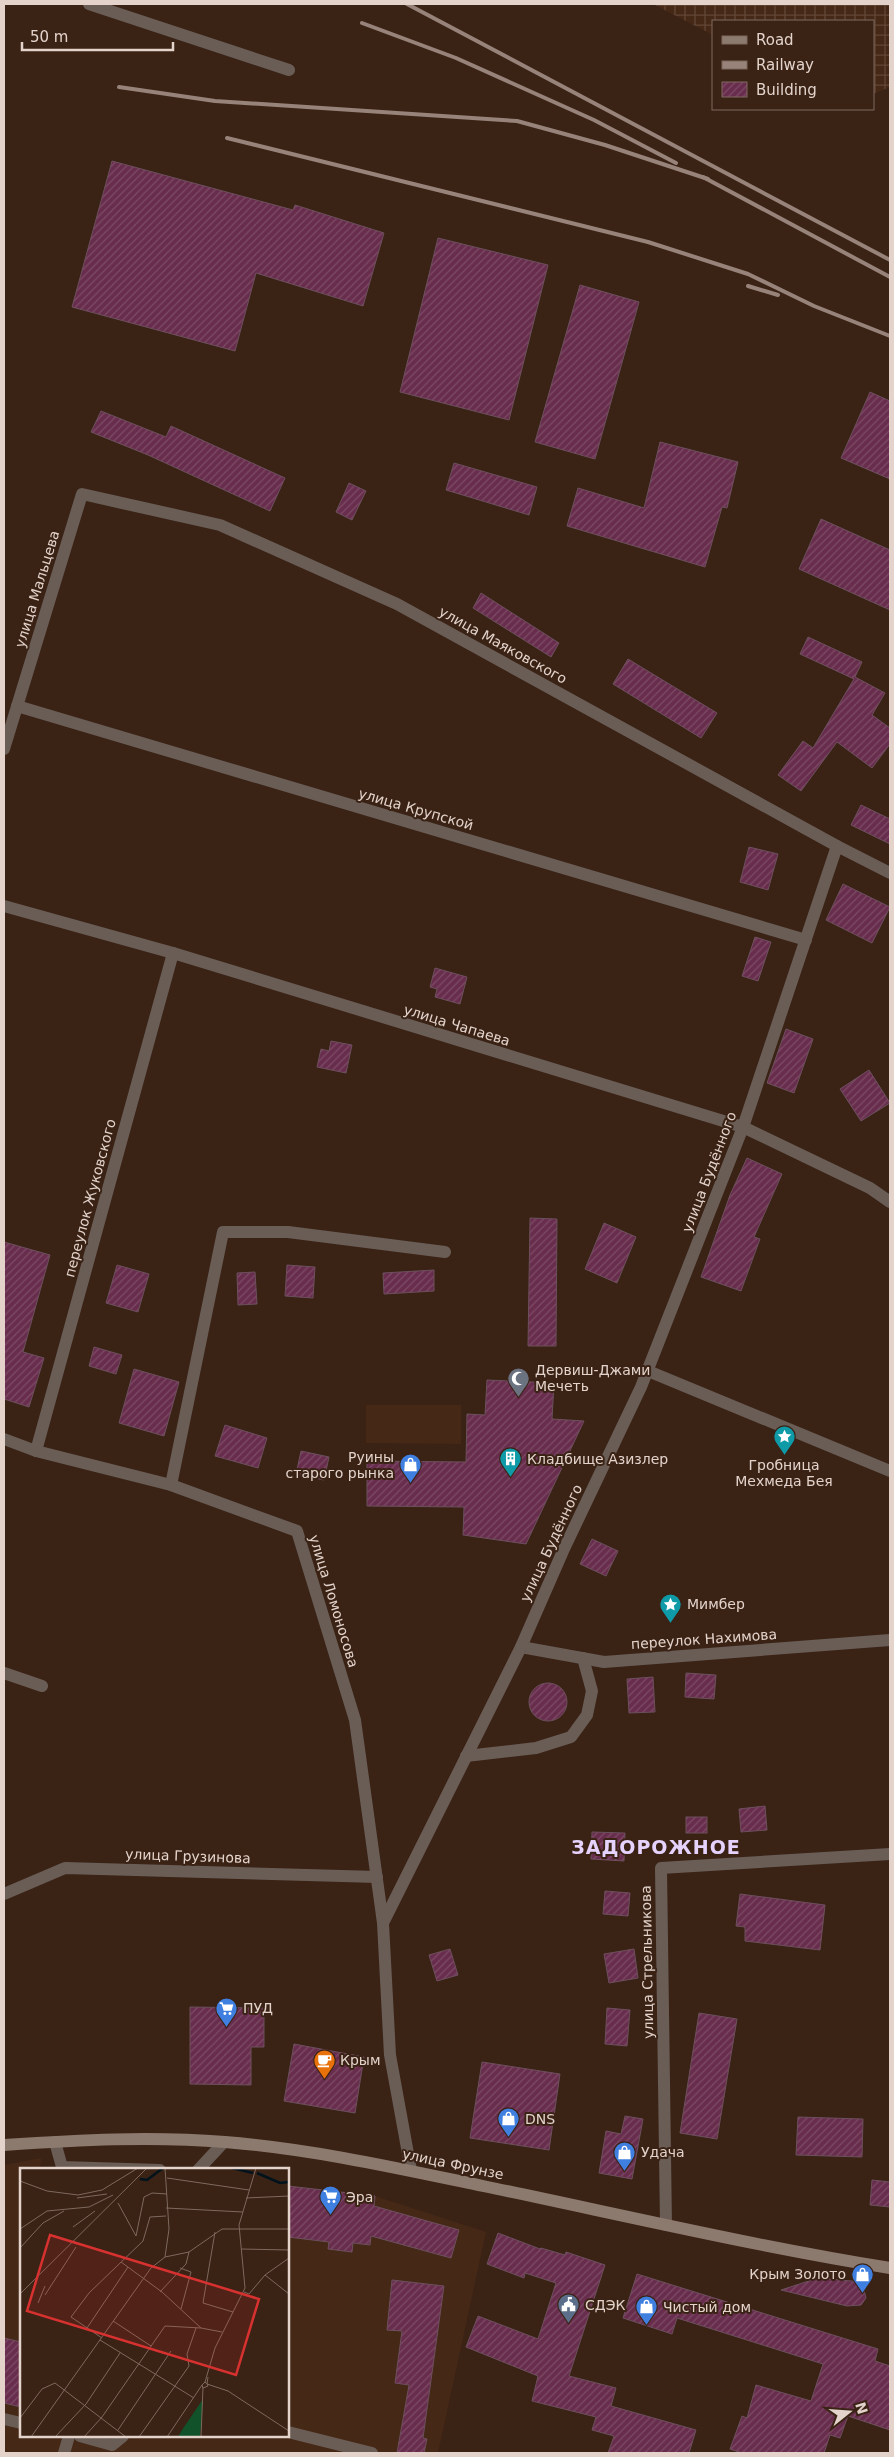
<svg xmlns="http://www.w3.org/2000/svg" width="894" height="2457" font-family="'DejaVu Sans',sans-serif">
  <style>
    .built { fill: #462817 }
    .industrial { fill: url(#industrial-grid) }
    .building { fill: url(#building-hatch); stroke: #6c505d }
    .lines { fill: none; stroke-linecap: round; stroke-linejoin: round }
    .service { stroke: #695d56; stroke-width: 12 }
    .minor { stroke: #695d56; stroke-width: 12 }
    .secondary { stroke: #8d7a6e; stroke-width: 12 }
    .rail { stroke: #978379; stroke-width: 4 }
    .labels { text-anchor: middle; dominant-baseline: central; stroke-width: 4; stroke-linejoin: round; paint-order: stroke }
    .street-label { font-size: 14px; fill: #e3d3cb; stroke: #3a2215 }
    .poi-label { font-size: 14px; fill: #e3d3cb; stroke: #3a2215; text-anchor: start }
    .district-label { font-size: 19px; font-weight: bold; letter-spacing: 1px; fill: #e5d3fd; stroke: #3a2215 }
    .inset-river { fill: none; stroke: #00131c; stroke-width: 2.5 }
    .inset-road { fill: none; stroke: #7e695e; stroke-width: 1 }
    .view { fill: #d73130; fill-opacity: 0.15; stroke: #d73130; stroke-width: 2.5 }
    .inset-edge { fill: none; stroke: #e3d3cb; stroke-width: 2.5 }
  </style>
  <defs>
    <pattern id="industrial-grid" width="8" height="8" patternUnits="userSpaceOnUse" patternTransform="scale(1.25)"><rect width="8" height="8" fill="#462817"/><path d="M0 4h8M4 0v8" fill="none" stroke="#614637"/></pattern>
    <pattern id="building-hatch" width="6" height="6" patternUnits="userSpaceOnUse" patternTransform="scale(1.25)"><rect width="6" height="6" fill="#682d4d"/><path d="M-1 1l2-2M0 6l6-6M5 7l2-2" fill="none" stroke="#7d4b65"/></pattern>
  </defs>
  <rect width="100%" height="100%" fill="#3a2215"/>
  <!-- built -->
  <g class="built">
    <path d="M366,1405H461V1444L366,1443Z"/>
    <path d="M41,2158L40,2169L21,2170V2436H288V2237L329,2242V2249L352,2252L353,2243L369,2245L375,2196L486,2232L438,2453H4V2165Z"/>
  </g>
  <!-- industrial -->
  <path class="industrial" d="M653,4H890V87L873,94V21H713V35Z"/>
  <!-- building -->
  <g class="building">
    <path d="M112,161L293,210L295,205L384,233L363,306L256,273L235,351L72,307Z"/>
    <path d="M438,238L548,265L509,420L400,392Z"/>
    <path d="M580,285L639,302L595,459L535,442Z"/>
    <path d="M870,392L890,401V479L841,458Z"/>
    <path d="M101,411L166,437L171,426L285,478L270,511L148,455L91,432Z"/>
    <path d="M660,442L738,462L727,508L722,507L705,567L567,526L578,488L644,508Z"/>
    <path d="M454,463L537,487L529,515L446,490Z"/>
    <path d="M349,483L366,491L352,520L336,512Z"/>
    <path d="M821,519L890,550V610L799,569Z"/>
    <path d="M481,593L559,643L551,657L473,608Z"/>
    <path d="M808,637L862,662L855,677L885,693L872,715L890,728V744L872,768L837,742L801,791L778,775L803,741L813,748L854,679L800,654Z"/>
    <path d="M628,659L717,713L701,738L613,684Z"/>
    <path d="M861,805L890,819V844L851,825Z"/>
    <path d="M749,847L778,854L768,890L740,882Z"/>
    <path d="M843,884L890,907L872,943L826,920Z"/>
    <path d="M755,937L771,942L758,981L742,976Z"/>
    <path d="M435,968L467,977L460,1004L435,997L437,989L430,987Z"/>
    <path d="M786,1029L813,1039L794,1093L767,1083Z"/>
    <path d="M331,1041L352,1045L346,1073L317,1067L321,1049L329,1051Z"/>
    <path d="M869,1070L890,1103L861,1121L840,1089Z"/>
    <path d="M747,1158L782,1174L754,1237L760,1239L741,1291L701,1277L730,1195Z"/>
    <path d="M530,1218L557,1219L556,1346H528Z"/>
    <path d="M604,1223L636,1237L617,1283L585,1269Z"/>
    <path d="M4,1242L50,1255L23,1352L44,1358L29,1407L4,1399Z"/>
    <path d="M117,1265L149,1274L138,1312L106,1303Z"/>
    <path d="M287,1265L315,1267L313,1298L285,1296Z"/>
    <path d="M434,1270V1291L384,1294L383,1273Z"/>
    <path d="M255,1272L257,1304L238,1305L237,1273Z"/>
    <path d="M94,1347L122,1355L116,1374L89,1366Z"/>
    <path d="M134,1369L179,1382L164,1436L119,1423Z"/>
    <path d="M487,1380L554,1383L552,1419L584,1421L526,1544L463,1535L464,1507L367,1506V1461L466,1462L467,1414L485,1415Z"/>
    <path d="M225,1425L267,1438L258,1468L215,1456Z"/>
    <path d="M301,1451L329,1457L324,1480L296,1474Z"/>
    <path d="M592,1539L618,1551L606,1576L580,1564Z"/>
    <path d="M686,1673L716,1675L714,1699L685,1697Z"/>
    <path d="M653,1677L655,1712L629,1713L627,1679Z"/>
    <circle cx="548" cy="1702" r="19"/>
    <path d="M765,1806L767,1830L741,1832L739,1809Z"/>
    <rect x="686" y="1817" width="21" height="16"/>
    <path d="M592,1832L625,1833L624,1861L591,1859Z"/>
    <path d="M605,1891L630,1893L628,1916L603,1914Z"/>
    <path d="M740,1894L825,1905L820,1950L745,1941V1927L736,1926Z"/>
    <path d="M450,1949L458,1975L437,1981L429,1955Z"/>
    <path d="M634,1949L638,1978L609,1983L604,1954Z"/>
    <path d="M190,2007L264,2008V2047H251V2085L190,2084Z"/>
    <path d="M607,2008L630,2010L627,2046L605,2044Z"/>
    <path d="M699,2013L737,2019L717,2139L680,2133Z"/>
    <path d="M294,2044L364,2057L355,2113L284,2101Z"/>
    <path d="M482,2062L560,2074L549,2150L470,2138Z"/>
    <path d="M625,2116L643,2119L632,2179L599,2173L606,2131L621,2134Z"/>
    <path d="M798,2117L863,2119L862,2157L796,2155Z"/>
    <path d="M872,2180L890,2182V2207L870,2205Z"/>
    <path d="M288,2186L375,2196L374,2206L459,2230L451,2258L371,2236L370,2245L353,2243L352,2252L328,2249L329,2242L288,2237Z"/>
    <path d="M498,2233L540,2249L541,2248L565,2255L566,2252L605,2265L569,2376L616,2388L611,2406L696,2430L689,2453H608L614,2436L592,2430L596,2417L532,2401L538,2376L466,2347L478,2316L538,2339L556,2283L525,2273L524,2278L487,2264Z"/>
    <path d="M637,2274L878,2349L875,2361L890,2366V2430L848,2416L840,2438L830,2435L824,2453H742L730,2449L742,2416L747,2418L756,2385L811,2401L823,2364L677,2318L672,2334L623,2318Z"/>
    <path d="M818,2278L862,2282L866,2298L861,2305L847,2306L781,2290Z"/>
    <path d="M392,2280L444,2286L423,2438L427,2439L424,2453H397L409,2385L395,2383L402,2331L387,2330Z"/>
    <path d="M4,2338L21,2342V2407L4,2403Z"/>
  </g>
  <g class="lines">
    <!-- service -->
    <g class="service">
      <path d="M89,4L289,70"/>
      <path d="M171,1485L223,1232H288L445,1252"/>
      <path d="M466,1756L536,1748L571,1737L587,1715L592,1691L583,1658"/>
      <path d="M55,2142L62,2167L160,2170"/>
      <path d="M198,2170L224,2142"/>
      <path d="M4,2419L21,2423"/>
      <path d="M288,2432L372,2453"/>
      <path d="M80,2436L112,2445L123,2436"/>
      <path d="M64,2453L69,2436"/>
    </g>
    <!-- minor -->
    <g class="minor">
      <path d="M17,706L806,940"/>
      <path d="M4,749L82,494L220,525L397,604L837,846L890,873"/>
      <path d="M4,906L173,953L743,1127L870,1188L890,1202"/>
      <path d="M648,1371L890,1471"/>
      <path d="M4,1439L36,1451L171,1485L297,1531L355,1720L383,1923"/>
      <path d="M36,1451L173,953"/>
      <path d="M521,1647L604,1662L890,1640"/>
      <path d="M4,1673L42,1686"/>
      <path d="M4,1894L65,1868L377,1877"/>
      <path d="M411,2170L390,2055L383,1923L521,1647L563,1551L641,1387L743,1127L837,846"/>
      <path d="M666,2225L661,1868L890,1854"/>
    </g>
    <!-- secondary -->
    <path class="secondary" d="M4,2145C78,2140 151,2136 225,2142C312,2149 397,2168 483,2186C618,2214 753,2246 890,2268"/>
    <!-- rail -->
    <g class="rail">
      <path d="M407,4L890,260"/>
      <path d="M362,23L456,58L594,120L676,163"/>
      <path d="M119,87L215,101L517,121L605,145L708,179"/>
      <path d="M227,138L648,242L748,274L814,306L890,336"/>
      <path d="M703,177L890,277"/>
      <path d="M748,286L778,295"/>
    </g>
  </g>
  <!-- icons -->
  <defs>
    <symbol id="mosque-pin" viewBox="-11 -11 22 30"><path d="M0 17L-7.5 6A9.5 9.5 0 1 1 7.5 6Z" fill="#6b7280" stroke="#3a2215"/><path d="M3.5-4.9A6 6 0 1 0 3.5 4.9A5 5 0 1 1 3.5-4.9Z" fill="#fff"/></symbol>
    <symbol id="sight-pin" viewBox="-11 -11 22 30"><path d="M0 17L-7.5 6A9.5 9.5 0 1 1 7.5 6Z" fill="#0f9aa8" stroke="#3a2215"/><path d="M0-6L1.8-2.2L6-1.7L2.9 1.2L3.7 5.4L0 3.3L-3.7 5.4L-2.9 1.2L-6-1.7L-1.8-2.2Z" fill="#fff"/></symbol>
    <symbol id="building-pin" viewBox="-11 -11 22 30"><path d="M0 17L-7.5 6A9.5 9.5 0 1 1 7.5 6Z" fill="#0f9aa8" stroke="#3a2215"/><path d="M-4-6H4V6H1V3H-1V6H-4ZM-2.5-4.3h1.7v1.8h-1.7ZM.8-4.3h1.7v1.8H.8ZM-2.5-1h1.7V.8h-1.7ZM.8-1h1.7V.8H.8Z" fill="#fff"/></symbol>
    <symbol id="shop-pin" viewBox="-11 -11 22 30"><path d="M0 17L-7.5 6A9.5 9.5 0 1 1 7.5 6Z" fill="#3f7fe0" stroke="#3a2215"/><path d="M-5-2.5h2.3a2.7 3.5 0 0 1 5.4 0H5L5.5 6h-11ZM-1.5-2.5h3a1.5 2.3 0 0 0-3 0Z" fill="#fff"/></symbol>
    <symbol id="supermarket-pin" viewBox="-11 -11 22 30"><path d="M0 17L-7.5 6A9.5 9.5 0 1 1 7.5 6Z" fill="#3f7fe0" stroke="#3a2215"/><path d="M-6-5.5h2.5l.6 2H6L4.5 2H-2.5L-4.4-4H-6ZM-1.5 3.2a1.3 1.3 0 1 0 .1 0ZM3 3.2a1.3 1.3 0 1 0 .1 0Z" fill="#fff"/></symbol>
    <symbol id="cafe-pin" viewBox="-11 -11 22 30"><path d="M0 17L-7.5 6A9.5 9.5 0 1 1 7.5 6Z" fill="#e8710a" stroke="#3a2215"/><path d="M-5.5-4.5H6V0H3Q3 3.5 0 3.5H-2.5Q-5.5 3.5-5.5 0ZM3-3.2v2h1.7v-2ZM-6 4.5H4V6H-6Z" fill="#fff"/></symbol>
    <symbol id="civic-pin" viewBox="-11 -11 22 30"><path d="M0 17L-7.5 6A9.5 9.5 0 1 1 7.5 6Z" fill="#5c6f8a" stroke="#3a2215"/><path d="M-.6-6.5H3V-4.5H.6V-3L4-1V1h2V6H-6V1h2V-1L-.6-3ZM-1.2 2.5V6h2.4V2.5Z" fill="#fff"/></symbol>
  </defs>
  <g fill-rule="evenodd">
    <use href="#mosque-pin" x="506" y="1366" width="25" height="34"/>
    <use href="#sight-pin" x="772" y="1424" width="25" height="34"/>
    <use href="#building-pin" x="498" y="1446" width="25" height="34"/>
    <use href="#shop-pin" x="398" y="1452" width="25" height="34"/>
    <use href="#sight-pin" x="658" y="1592" width="25" height="34"/>
    <use href="#supermarket-pin" x="214" y="1996" width="25" height="34"/>
    <use href="#cafe-pin" x="312" y="2048" width="25" height="34"/>
    <use href="#shop-pin" x="496" y="2106" width="25" height="34"/>
    <use href="#shop-pin" x="612" y="2140" width="25" height="34"/>
    <use href="#supermarket-pin" x="318" y="2184" width="25" height="34"/>
    <use href="#shop-pin" x="850" y="2262" width="25" height="34"/>
    <use href="#civic-pin" x="556" y="2292" width="25" height="34"/>
    <use href="#shop-pin" x="634" y="2294" width="25" height="34"/>
  </g>
  <g class="labels">
    <!-- street labels -->
    <g class="street-label">
      <text transform="translate(37 589) rotate(-73)">улица Мальцева</text>
      <text transform="translate(503 645) rotate(29)">улица Маяковского</text>
      <text transform="translate(416 809) rotate(16)">улица Крупской</text>
      <text transform="translate(457 1025) rotate(17)">улица Чапаева</text>
      <text transform="translate(709 1172) rotate(-69)">улица Будённого</text>
      <text transform="translate(90 1198) rotate(-75)">переулок Жуковского</text>
      <text transform="translate(551 1543) rotate(-65)">улица Будённого</text>
      <text transform="translate(334 1601) rotate(73)">улица Ломоносова</text>
      <text transform="translate(704 1639) rotate(-4)">переулок Нахимова</text>
      <text transform="translate(188 1856) rotate(2)">улица Грузинова</text>
      <text transform="translate(647 1962) rotate(-91)">улица Стрельникова</text>
      <text transform="translate(453 2164) rotate(12)">улица Фрунзе</text>
    </g>
    <!-- poi labels -->
    <g class="poi-label">
      <text x="535" y="1370">Дервиш-Джами<tspan x="535" dy="16">Мечеть</tspan></text>
      <text x="394" y="1457" text-anchor="end">Руины<tspan x="394" dy="16">старого рынка</tspan></text>
      <text x="527" y="1459">Кладбище Азизлер</text>
      <text x="784" y="1465" text-anchor="middle">Гробница<tspan x="784" dy="16">Мехмеда Бея</tspan></text>
      <text x="687" y="1604">Мимбер</text>
      <text x="243" y="2008">ПУД</text>
      <text x="340" y="2060">Крым</text>
      <text x="525" y="2119">DNS</text>
      <text x="641" y="2152">Удача</text>
      <text x="346" y="2197">Эра</text>
      <text x="846" y="2274" text-anchor="end">Крым Золото</text>
      <text x="585" y="2305">СДЭК</text>
      <text x="663" y="2307">Чистый дом</text>
    </g>
    <!-- district labels -->
    <g class="district-label">
      <text x="656" y="1847">ЗАДОРОЖНОЕ</text>
    </g>
  </g>
  <!-- overview -->
  <g transform="translate(20 2168)">
    <rect width="269" height="269" fill="#3a2215"/>
    <path d="M183,231L180,269H158L162,262Z" fill="#12522a"/>
    <path class="inset-river" d="M212,0L233,5M237,5L260,15L269,14M120,11L127,12L143,0"/>
    <path class="inset-road" d="M147,10L229,22M0,13L27,23L58,27L82,22L118,0M57,30L87,26M226,30L269,28M98,35L116,68M146,40L223,44M53,59L75,43M0,61L27,43L69,39L93,27M195,64L183,135L213,144M116,68L124,29L132,25L147,26M0,80L23,55L44,43M221,81L269,82M145,89L149,61L145,0M101,94L142,124L181,160L202,164M160,100L171,104L161,141M245,107L269,126M140,124L166,96L169,84M224,124L229,126L245,107L269,90M0,126L127,0M25,127L56,79M18,135L25,118M93,153L131,178M67,160L108,99M82,170L51,149L69,125L123,73L130,49L146,48M80,172L174,230M188,209L187,216L188,218L183,220L182,217L185,214L187,216L208,223L269,263M185,214L195,180L225,120L219,57L236,0M0,250L22,221L35,215L106,269M98,262L151,183M11,269L131,100L145,89L169,84L202,61H269M35,269L66,236L100,185M64,269L82,249L145,158L181,160M119,269L169,198L167,186L176,160M147,269L182,217M181,269L183,219"/>
    <path class="view" d="M30,67L239,131L216,207L7,143Z"/>
    <rect width="269" height="269" class="inset-edge"/>
  </g>
  <!-- border -->
  <rect width="894" height="2457" fill="none" stroke="#e3d3cb" stroke-width="10"/>
  <!-- legend -->
  <rect x="712" y="20" width="162" height="90" fill="#3a2215" stroke="#7e695e"/>
  <rect x="722" y="36" width="25" height="8" fill="#8d7a6e" stroke="#7e695e"/>
  <text x="756" y="45" font-size="15" fill="#e3d3cb">Road</text>
  <rect x="722" y="61" width="25" height="8" fill="#978379" stroke="#7e695e"/>
  <text x="756" y="70" font-size="15" fill="#e3d3cb">Railway</text>
  <rect x="722" y="82" width="25" height="15" fill="url(#building-hatch)" stroke="#7e695e"/>
  <text x="756" y="95" font-size="15" fill="#e3d3cb">Building</text>
  <!-- north arrow -->
  <g transform="translate(849 2412) rotate(73)" stroke="#3a2215" stroke-width="4" paint-order="stroke">
  <path d="M0-4L9 19L0 12L-9 19Z" fill="#e3d3cb"/>
  <text y="-8" font-size="14" font-weight="bold" text-anchor="middle" fill="#e3d3cb">N</text>
  </g>
  <!-- scale -->
  <path d="M22 42v8h151v-8" fill="none" stroke="#e3d3cb" stroke-width="2.5"/>
  <text x="30" y="42" font-size="15" fill="#e3d3cb" stroke="#3a2215" stroke-width="4" paint-order="stroke">50 m</text>
</svg>
